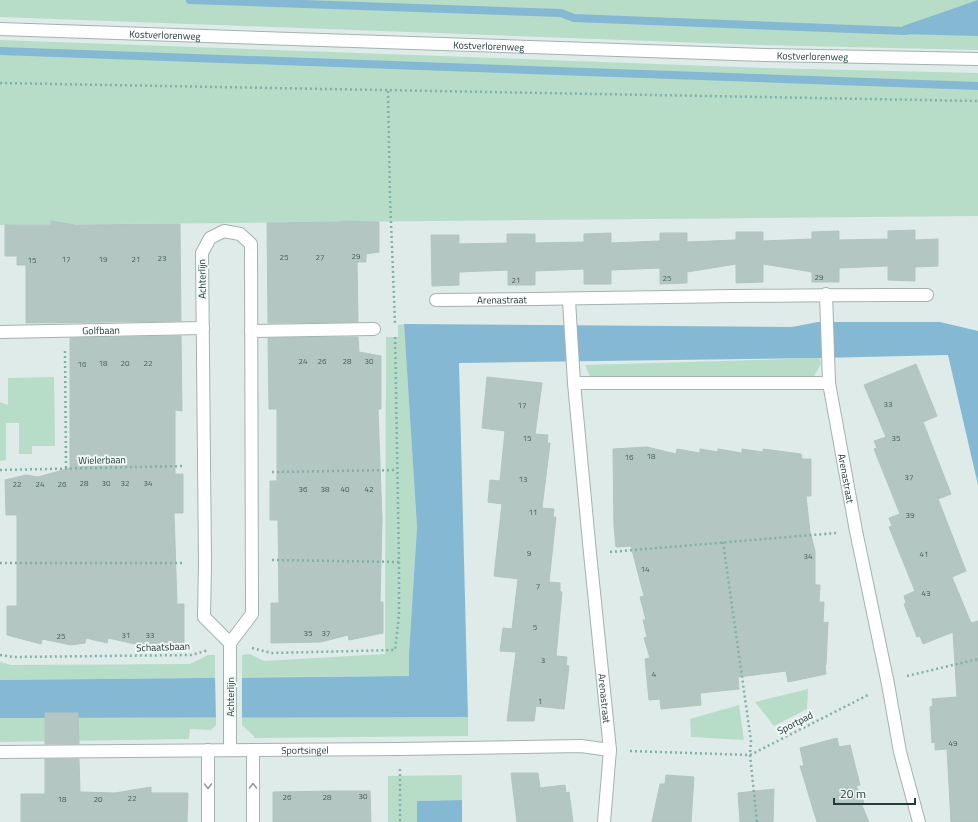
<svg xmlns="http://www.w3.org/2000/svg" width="978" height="822" font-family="'Titillium Web',sans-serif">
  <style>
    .green { fill: #b7ddc8 }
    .water { fill: #85b8d2 }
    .pier { fill: #dfebe8 }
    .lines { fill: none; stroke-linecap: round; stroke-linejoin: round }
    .stream { stroke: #85b8d2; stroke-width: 8 }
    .building { fill: #b4c6c1; stroke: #b1c5c0 }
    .minor-casing { stroke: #a2b3b0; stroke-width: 14 }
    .path { stroke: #7fb0a9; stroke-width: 2.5; stroke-dasharray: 2 3; stroke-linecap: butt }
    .minor { stroke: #fff; stroke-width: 12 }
    .oneway { stroke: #909d9c }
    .labels { text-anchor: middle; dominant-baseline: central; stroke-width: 4; stroke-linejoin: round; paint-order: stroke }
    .number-label { font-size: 8px; fill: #455e5b }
    .street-label { font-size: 10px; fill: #203b39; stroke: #f0f7f5 }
  </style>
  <rect width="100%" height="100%" fill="#dfebe8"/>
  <!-- green -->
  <g class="green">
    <path d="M0,0H978V50L760,45L0,17Z"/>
    <path d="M0,40L767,68L978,73V216L0,225Z"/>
    <path d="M404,324L417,527L409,653V676L242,677V655L250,654L264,661L385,654L386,337H398V325Z"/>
    <path d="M820,358L821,364L814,376L591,379L585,365Z"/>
    <path d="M54,377L55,446H32V454H19V423H6V460L0,461V402L8,405V378Z"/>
    <path d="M208,655H215V678L0,680V662L11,665L190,664Z"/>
    <path d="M808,689L807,709L774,726L755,702Z"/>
    <path d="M739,705L744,740L691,737L690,719Z"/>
    <path d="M242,717H468V736L254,738V736L242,725Z"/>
    <path d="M0,718H216V725L211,730L190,729L189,739L0,742Z"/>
    <path d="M462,775V800L418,801L417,822H388V776Z"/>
  </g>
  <!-- water -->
  <g class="water">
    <path d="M978,0V36L902,34L903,26Z"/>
    <path d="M818,322H940L978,331V485L948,355L820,358L459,363L468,717L0,718V680L409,676V653L417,527L404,324L792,327Z"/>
    <path d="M462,800V822H417V801Z"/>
  </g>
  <!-- pier -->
  <path class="pier" d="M242,675V719L216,720L215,676Z"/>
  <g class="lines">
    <!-- stream -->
    <g class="stream">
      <path d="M190,0L561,13L574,18L905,31L913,29"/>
      <path d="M0,51L978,86"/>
    </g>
  </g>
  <!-- building -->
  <g class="building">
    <path d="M51,221L75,225L180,224L181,321L26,323V265H17V256H5V225H51Z"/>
    <path d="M341,221L379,222V252L366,254V262H357L358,322L268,323L267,223L341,222Z"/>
    <path d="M915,230V240L938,239V266L915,267V281L888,280V266L839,268V282H812V272L763,264V282L736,283V264L687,272V283L660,284V268L611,270V284H584V269L535,271V285H508V270L459,272V285L432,286L431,235H459V244L507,243V234H535V243L584,242V234L611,233V243L660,241V233H687V242L736,240V232H763V241L812,239V232L839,231V240L888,239V231Z"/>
    <path d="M181,336L182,411L175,410V474H183V513H174L177,604H184V644H150L149,647L108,638L107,643L86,638L85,643L71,645L42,639L41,644L7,635V606H17V515H6L5,480L26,475L38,477L70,468V338Z"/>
    <path d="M358,337L359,352L381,356V409H378L382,519L380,602H383V633L349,640L348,635L321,642L271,643V603H279L278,520H270V481H277V409H269L268,338Z"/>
    <path d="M916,364L937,416L923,422L951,494L938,499L966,571L952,577L971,623L978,621V822H951L947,749L935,750V742L932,743L930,707L933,706L932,699L957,697L953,632L923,644L920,636L917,637L904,604L906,603L904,596L915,591L889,527L892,526L889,518L900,514L874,449L877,448L874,441L886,437L864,385Z"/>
    <path d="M487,377L542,383L535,434L548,435L547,443H550L542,508L554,509L553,517H556L549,582L560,583V591L562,592L556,656L567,657L566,665L569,666L564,709L536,706L534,721H507L516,652L500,651L503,628L512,629L518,579L494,576L502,504L488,502L490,480L500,481L505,431L482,428Z"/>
    <path d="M647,447L676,454L677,449L700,453V449L718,452V449L742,453V449L763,452V449L801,454L802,459H811V496H806L810,532L815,551V585H820L819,602H824L823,623L828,622L826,665H825L826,674L788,682L786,671L738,677L739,689L700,693L701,705L661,709L660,699L649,700L645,659L650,658L644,638L647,637L643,620H646L640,597L644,596L631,546L616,547L614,526L613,449Z"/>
    <path d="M45,713H78L79,744H45Z"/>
    <path d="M837,738L839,747L850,745L860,785L856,786L864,802L861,803L869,822H817L800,766H804L800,748Z"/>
    <path d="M45,759H79L80,792L115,793L151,787V793H188L187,822H21V794H45Z"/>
    <path d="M511,773H538L540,788L565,785L566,793L569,792L573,822H517Z"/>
    <path d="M666,775L694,777L691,822H652L660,784H665Z"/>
    <path d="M774,789L773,822H740L738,793Z"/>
    <path d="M334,791H370L371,822H273V792Z"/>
  </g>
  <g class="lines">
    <defs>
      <g id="minor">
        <path id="s1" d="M0,29L765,55L978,59"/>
        <path d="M224,231L240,234L251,244L252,614L230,643L204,617L205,563L202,253L210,238Z"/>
        <path d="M826,294L829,383"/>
        <path id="s2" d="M436,300C600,299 763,294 927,295"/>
        <path id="s3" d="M569,300L574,383L590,553L610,750L604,822"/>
        <path d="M251,331L374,329"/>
        <path id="s4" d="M0,332L203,328"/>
        <path id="s5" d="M574,383H829L856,531L888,684L900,752L919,822"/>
        <path d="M208,750V822"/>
        <path d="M230,750V643"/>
        <path d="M253,750V822"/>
        <path id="s6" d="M0,752L400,749L581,746L610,750"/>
      </g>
    </defs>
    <!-- minor casing -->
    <use href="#minor" class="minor-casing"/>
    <!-- path -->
    <g class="path">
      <path d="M0,83L978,101"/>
      <path d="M388,91L390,197L395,323"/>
      <path d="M65,351L66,468"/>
      <path d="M0,470L183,466"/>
      <path d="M272,472L397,470"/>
      <path d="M723,542L751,741L750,755L757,822"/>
      <path d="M610,552L836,533"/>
      <path d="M272,560L399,562"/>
      <path d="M0,563H185"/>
      <path d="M252,648L271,653L395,650L399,615V562L395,334"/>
      <path d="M0,655L13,657L191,655L209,650"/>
      <path d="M907,676L978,659"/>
      <path d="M630,751L750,755L870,694"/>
      <path d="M400,769V822"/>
    </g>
    <!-- minor -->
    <use href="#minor" class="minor"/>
  </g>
  <!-- one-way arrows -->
  <defs><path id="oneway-chevron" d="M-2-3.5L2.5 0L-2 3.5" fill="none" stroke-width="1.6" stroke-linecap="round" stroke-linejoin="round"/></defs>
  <g class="oneway">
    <use href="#oneway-chevron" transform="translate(208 786) rotate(89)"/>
    <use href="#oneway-chevron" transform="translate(253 786) rotate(-90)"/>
  </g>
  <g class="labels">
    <!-- number labels -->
    <g class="number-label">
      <text x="356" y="256">29</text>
      <text x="284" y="257">25</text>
      <text x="320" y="257">27</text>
      <text x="162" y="258">23</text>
      <text x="66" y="259">17</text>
      <text x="103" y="259">19</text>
      <text x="136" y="259">21</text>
      <text x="32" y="260">15</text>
      <text x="819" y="277">29</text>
      <text x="667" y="278">25</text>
      <text x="516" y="280">21</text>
      <text x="303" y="361">24</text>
      <text x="322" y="361">26</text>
      <text x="347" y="361">28</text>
      <text x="369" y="361">30</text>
      <text x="103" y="363">18</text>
      <text x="125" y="363">20</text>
      <text x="148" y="363">22</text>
      <text x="82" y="364">16</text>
      <text x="888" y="404">33</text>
      <text x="522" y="405">17</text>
      <text x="527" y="438">15</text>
      <text x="896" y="438">35</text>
      <text x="651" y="456">18</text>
      <text x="629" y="457">16</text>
      <text x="909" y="477">37</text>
      <text x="523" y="479">13</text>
      <text x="84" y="483">28</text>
      <text x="106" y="483">30</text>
      <text x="125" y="483">32</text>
      <text x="148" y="483">34</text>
      <text x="17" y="484">22</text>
      <text x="40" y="484">24</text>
      <text x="62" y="484">26</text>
      <text x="303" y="489">36</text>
      <text x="325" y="489">38</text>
      <text x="345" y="489">40</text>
      <text x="369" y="489">42</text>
      <text x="533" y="512">11</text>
      <text x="910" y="515">39</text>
      <text x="529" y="553">9</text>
      <text x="924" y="554">41</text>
      <text x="808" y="556">34</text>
      <text x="645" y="569">14</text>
      <text x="538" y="586">7</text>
      <text x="926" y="593">43</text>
      <text x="535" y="627">5</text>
      <text x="308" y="633">35</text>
      <text x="326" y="633">37</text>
      <text x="126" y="635">31</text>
      <text x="150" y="635">33</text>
      <text x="61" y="636">25</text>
      <text x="543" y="660">3</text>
      <text x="654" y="674">4</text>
      <text x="540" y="701">1</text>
      <text x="953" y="743">49</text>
      <text x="363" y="796">30</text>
      <text x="287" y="797">26</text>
      <text x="327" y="797">28</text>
      <text x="132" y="798">22</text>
      <text x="62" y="799">18</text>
      <text x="98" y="799">20</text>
    </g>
    <!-- street labels -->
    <g class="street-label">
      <text stroke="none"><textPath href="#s1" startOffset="165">Kostverlorenweg</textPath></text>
      <text stroke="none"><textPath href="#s1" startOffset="489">Kostverlorenweg</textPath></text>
      <text stroke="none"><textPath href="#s1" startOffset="813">Kostverlorenweg</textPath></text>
      <text transform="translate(202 279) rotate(-91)">Achterlijn</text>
      <text stroke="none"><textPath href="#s2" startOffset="66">Arenastraat</textPath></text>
      <text stroke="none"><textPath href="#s4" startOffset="101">Golfbaan</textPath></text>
      <text transform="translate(102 460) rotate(-1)">Wielerbaan</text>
      <text stroke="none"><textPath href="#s5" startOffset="352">Arenastraat</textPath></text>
      <text transform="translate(163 647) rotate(-2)">Schaatsbaan</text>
      <text transform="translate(230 697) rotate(-90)">Achterlijn</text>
      <text stroke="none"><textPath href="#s3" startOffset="400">Arenastraat</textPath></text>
      <text transform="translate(795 723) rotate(-27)">Sportpad</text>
      <text stroke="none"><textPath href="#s6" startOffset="305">Sportsingel</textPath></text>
    </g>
  </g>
  <!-- scale -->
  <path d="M834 798v6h81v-6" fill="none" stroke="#203b39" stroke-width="2"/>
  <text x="840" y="798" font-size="12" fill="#203b39" stroke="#f0f7f5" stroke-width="3" paint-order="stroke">20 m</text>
</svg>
